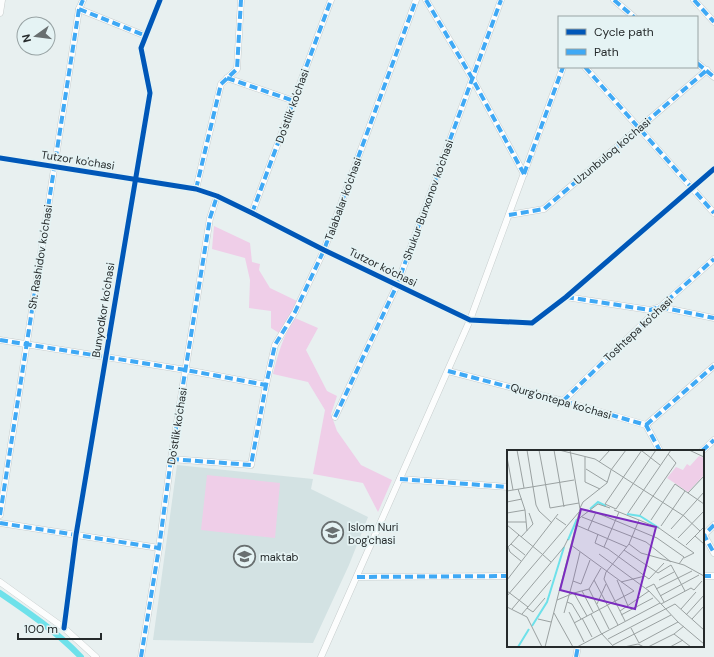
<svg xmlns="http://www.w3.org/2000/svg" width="714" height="657" font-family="'DM Sans',sans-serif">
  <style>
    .built { fill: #d3e2e3 }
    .green { fill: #efcee8 }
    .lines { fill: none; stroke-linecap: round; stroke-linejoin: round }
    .canal { stroke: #6ee1ea; stroke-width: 6 }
    .street-casing { stroke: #c7cdcd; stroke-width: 7 }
    .street { stroke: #fcfdfd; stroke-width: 6 }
    .quiet { stroke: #3fa9f5; stroke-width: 4; stroke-dasharray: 8 4; stroke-linecap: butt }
    .cycleway-casing { stroke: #e5f3f4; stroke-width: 8 }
    .cycleway { stroke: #0057b8; stroke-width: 5 }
    .labels { text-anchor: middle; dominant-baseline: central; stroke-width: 3.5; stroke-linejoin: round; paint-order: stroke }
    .street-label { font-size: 11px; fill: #252a2b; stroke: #e5f3f4 }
    .poi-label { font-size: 11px; fill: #252a2b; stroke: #e5f3f4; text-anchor: start }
    .inset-river { fill: none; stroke: #6ee1ea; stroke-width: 2 }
    .inset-road { fill: none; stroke: #9aa1a1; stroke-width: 1 }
    .view { fill: #7b2cbf; fill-opacity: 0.15; stroke: #7b2cbf; stroke-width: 2 }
    .inset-edge { fill: none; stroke: #252a2b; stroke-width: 2 }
  </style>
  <rect width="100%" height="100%" fill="#e8f0f0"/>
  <!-- built -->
  <path class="built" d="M177,465L313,479L311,489L368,517L349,565L313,643L153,640Z"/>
  <!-- green -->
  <g class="green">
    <path d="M214,226L250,243L252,262L260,264L259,270L270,288L297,301L293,310L279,333L271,328V311L249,308L250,280L245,258L212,249Z"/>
    <path d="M295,318L318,328L306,350L327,391L337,396L331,414L337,431L361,465L392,480L378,512L363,483L313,474L325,410L308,382L273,374C278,354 283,336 295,318Z"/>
    <path d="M207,475L280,483L275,538L201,530Z"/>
  </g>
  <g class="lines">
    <!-- canal -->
    <path class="canal" d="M0,593C28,612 57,632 81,657"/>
    <defs>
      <g id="street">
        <path d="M426,0L472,78L524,174"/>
        <path d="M614,0L634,17"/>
        <path d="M694,0L714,22"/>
        <path d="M79,9L146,36"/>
        <path d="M0,13L2,0"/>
        <path d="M697,63L714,77"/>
        <path d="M585,67L714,213"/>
        <path d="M227,78L294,101"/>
        <path d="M0,158L196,189L217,196L252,213L324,250L470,320L532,323L566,297L714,169"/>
        <path d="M196,189L221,84L237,69L241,0"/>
        <path d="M252,213L331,0"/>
        <path d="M509,215L544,209L707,70"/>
        <path d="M566,297L650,310L660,307L714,318"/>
        <path d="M0,340L186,370L266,385"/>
        <path d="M448,371L563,401L646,425L660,451"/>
        <path d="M563,401L660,307L714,259"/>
        <path d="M335,417L397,285L501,0"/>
        <path d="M646,425L714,366"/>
        <path d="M702,451L714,440"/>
        <path d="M171,459L251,465L266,385L275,345L295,312L324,250L416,0"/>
        <path d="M400,479L508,487"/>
        <path d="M0,515L79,9L83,0"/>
        <path d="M0,523L159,548"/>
        <path d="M714,525L704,535L714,553"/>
        <path d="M703,576H714"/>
        <path d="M357,577L508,576"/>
        <path d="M0,582L64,628L96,657"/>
        <path d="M64,628L76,535L150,93L141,48L160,0"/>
        <path d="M141,657L159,548L171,459L210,218L217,196"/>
        <path d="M321,657L470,320L563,67"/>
        <path d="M576,657L578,646"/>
      </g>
    </defs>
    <!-- street casing -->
    <use href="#street" class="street-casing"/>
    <!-- street -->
    <use href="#street" class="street"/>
    <!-- quiet -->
    <g class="quiet">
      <path d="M426,0L472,78L524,174"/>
      <path d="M614,0L634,17"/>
      <path d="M694,0L714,22"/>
      <path d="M79,9L146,36"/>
      <path d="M697,63L714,77"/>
      <path d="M585,67L714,213"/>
      <path d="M227,78L294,101"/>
      <path d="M524,174L563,67"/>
      <path d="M196,189L221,84L237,69L241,0"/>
      <path d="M252,213L331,0"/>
      <path d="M509,215L544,209L707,70"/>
      <path d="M566,297L650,310L660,307L714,318"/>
      <path d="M0,340L186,370L266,385"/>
      <path d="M448,371L563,401L646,425L660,451"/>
      <path d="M563,401L660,307L714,259"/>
      <path d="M335,417L397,285L501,0"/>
      <path d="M646,425L714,366"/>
      <path d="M702,451L714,440"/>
      <path d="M171,459L251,465L266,385L275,345L295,312L324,250L416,0"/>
      <path d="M400,479L508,487"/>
      <path d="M0,515L79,9L83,0"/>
      <path d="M0,523L159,548"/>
      <path d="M714,525L704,535L714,553"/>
      <path d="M703,576H714"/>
      <path d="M357,577L508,576"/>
      <path d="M141,657L159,548L171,459L210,218L217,196"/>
      <path d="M576,657L578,646"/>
    </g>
    <defs>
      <g id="cycleway">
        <path d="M0,158L196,189L217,196L252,213L324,250L470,320L532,323L566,297L714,169"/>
        <path d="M64,628L76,535L150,93L141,48L160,0"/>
      </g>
    </defs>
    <!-- cycleway casing -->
    <use href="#cycleway" class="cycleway-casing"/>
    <!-- cycleway -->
    <use href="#cycleway" class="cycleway"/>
  </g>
  <!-- icons -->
  <defs>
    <symbol id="school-ring" viewBox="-11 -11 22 22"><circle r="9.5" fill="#e5f3f4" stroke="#696f70" stroke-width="1.5"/><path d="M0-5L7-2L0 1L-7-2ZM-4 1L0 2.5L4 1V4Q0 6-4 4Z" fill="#696f70"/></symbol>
  </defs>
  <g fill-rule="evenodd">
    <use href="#school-ring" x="320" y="520" width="25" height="25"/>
    <use href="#school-ring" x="232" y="544" width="25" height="25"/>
  </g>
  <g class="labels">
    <!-- street labels -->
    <g class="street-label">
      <text transform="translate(292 106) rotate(-70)">Do'stlik ko'chasi</text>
      <text transform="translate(612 151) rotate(-40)">Uzunbuloq ko'chasi</text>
      <text transform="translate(78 160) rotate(9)">Tutzor ko'chasi</text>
      <text transform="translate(343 199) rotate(-70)">Talabalar ko'chasi</text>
      <text transform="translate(428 200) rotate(-70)">Shukur Burxonov ko'chasi</text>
      <text transform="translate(40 257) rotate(-81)">Sh. Rashidov ko'chasi</text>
      <text transform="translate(383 267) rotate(26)">Tutzor ko'chasi</text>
      <text transform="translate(103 310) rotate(-81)">Bunyodkor ko'chasi</text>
      <text transform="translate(638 329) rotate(-43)">Toshtepa ko'chasi</text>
      <text transform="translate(561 401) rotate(16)">Qurg'ontepa ko'chasi</text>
      <text transform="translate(177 426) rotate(-81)">Do'stlik ko'chasi</text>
    </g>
    <!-- poi labels -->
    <g class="poi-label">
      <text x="348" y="527">Islom Nuri<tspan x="348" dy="13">bog'chasi</tspan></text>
      <text x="260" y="557">maktab</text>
    </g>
  </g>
  <!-- overview -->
  <g transform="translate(507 450)">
    <rect width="197" height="197" fill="#e8f0f0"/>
    <path d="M192,6L197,8V25L181,42L160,28L169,17L176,20L180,14L183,16Z" fill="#efcee8"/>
    <path class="inset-river" d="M83,59L91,52L99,56M120,64L133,66L152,78M61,90L70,69M25,176L40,152L57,97M11,197L22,179"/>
    <path class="inset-road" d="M10,0L17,38M20,0L29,55L32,61L45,73M32,0L43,58L72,53M47,0L57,57M52,0L88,9L177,66L193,81M135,0L98,54L109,59L149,0M182,0L197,7M135,1L153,15M0,7L6,40M78,7V32L93,39M92,12L103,0M79,19L100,32M11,39L18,60L20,81M0,41L67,30M181,43L197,26M0,52L15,49M91,54L103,58M73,58L76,52L100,33L104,20L119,0M83,60L150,88L177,107L172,114M107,60L152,78L187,103L177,108M0,63L18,60M121,63L164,0M133,65L169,13L161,4M75,67L139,92L164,112M49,68L59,75M70,70L91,54M144,70L168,34L197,54M0,72H19M0,75L35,104M69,75L120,97M154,76L178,41M164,79L197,42M81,80L89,62M91,84L88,93L101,99L142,129L157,113M188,86L197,94M14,87L26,74L22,63M171,88L197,61M0,94L3,102L14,111M4,94L12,85M122,94L134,103L177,115L197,126M64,95L127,141L67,173M179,95L197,77M1,97L4,94L18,105M97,97L112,62M117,100L151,123L164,115M35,104L44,112M92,104L142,141L171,172L197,194M164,115L178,141M0,130L51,64M87,130L111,175M110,130L121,156M152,130L167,122M66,131L73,102M114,132L138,126M139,138L147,134L157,152M82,139L102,179M149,139L185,121M187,140L195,131M0,141L21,157M75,141L86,162M67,143L82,139L94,118M0,146L72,62M153,146L192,125M50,150L67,143L80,166M60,152L65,154L74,169M90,154L99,134M154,154L184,138L187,140M0,157L20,167L35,197M20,158L26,162L38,148M5,159L57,97L61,89M174,159L189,142M113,161L142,141M62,162L77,192M47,163L66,197M57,163L66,131L74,134L83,110M15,164L44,130M84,164L94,183L107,197M114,165L146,148M179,165L197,145M75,168L85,187M31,169L44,172M185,169L197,156M118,171L97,129L99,122L122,94L132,70M124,178L132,193M167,184L177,176M101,189L168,154L197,180M132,193L171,172M106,195L164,165M38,197L73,59L63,0M70,197L153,153M117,197L131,194L137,197M141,197L167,184L184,197M163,197L176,190"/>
    <path class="view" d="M74,59L149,77L128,159L53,140Z"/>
    <rect width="197" height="197" class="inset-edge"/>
  </g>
  <!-- legend -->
  <rect x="558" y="16" width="140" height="52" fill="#e5f3f4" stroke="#98a3a4"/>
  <rect x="566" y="29" width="20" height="6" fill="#0057b8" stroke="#98a3a4"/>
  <text x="594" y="36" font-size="12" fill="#252a2b">Cycle path</text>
  <rect x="566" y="49" width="20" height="6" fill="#3fa9f5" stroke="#98a3a4"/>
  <text x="594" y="56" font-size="12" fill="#252a2b">Path</text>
  <!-- north arrow -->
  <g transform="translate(36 36) rotate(256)"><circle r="19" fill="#e5f3f4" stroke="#98a3a4"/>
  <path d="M0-3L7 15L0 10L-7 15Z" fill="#696f70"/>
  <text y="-6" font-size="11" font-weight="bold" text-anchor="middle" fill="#252a2b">N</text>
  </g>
  <!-- scale -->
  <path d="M18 633v6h83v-6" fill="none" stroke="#252a2b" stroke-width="2"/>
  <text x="24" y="633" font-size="12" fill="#252a2b" stroke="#e5f3f4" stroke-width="3" paint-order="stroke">100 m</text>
</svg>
